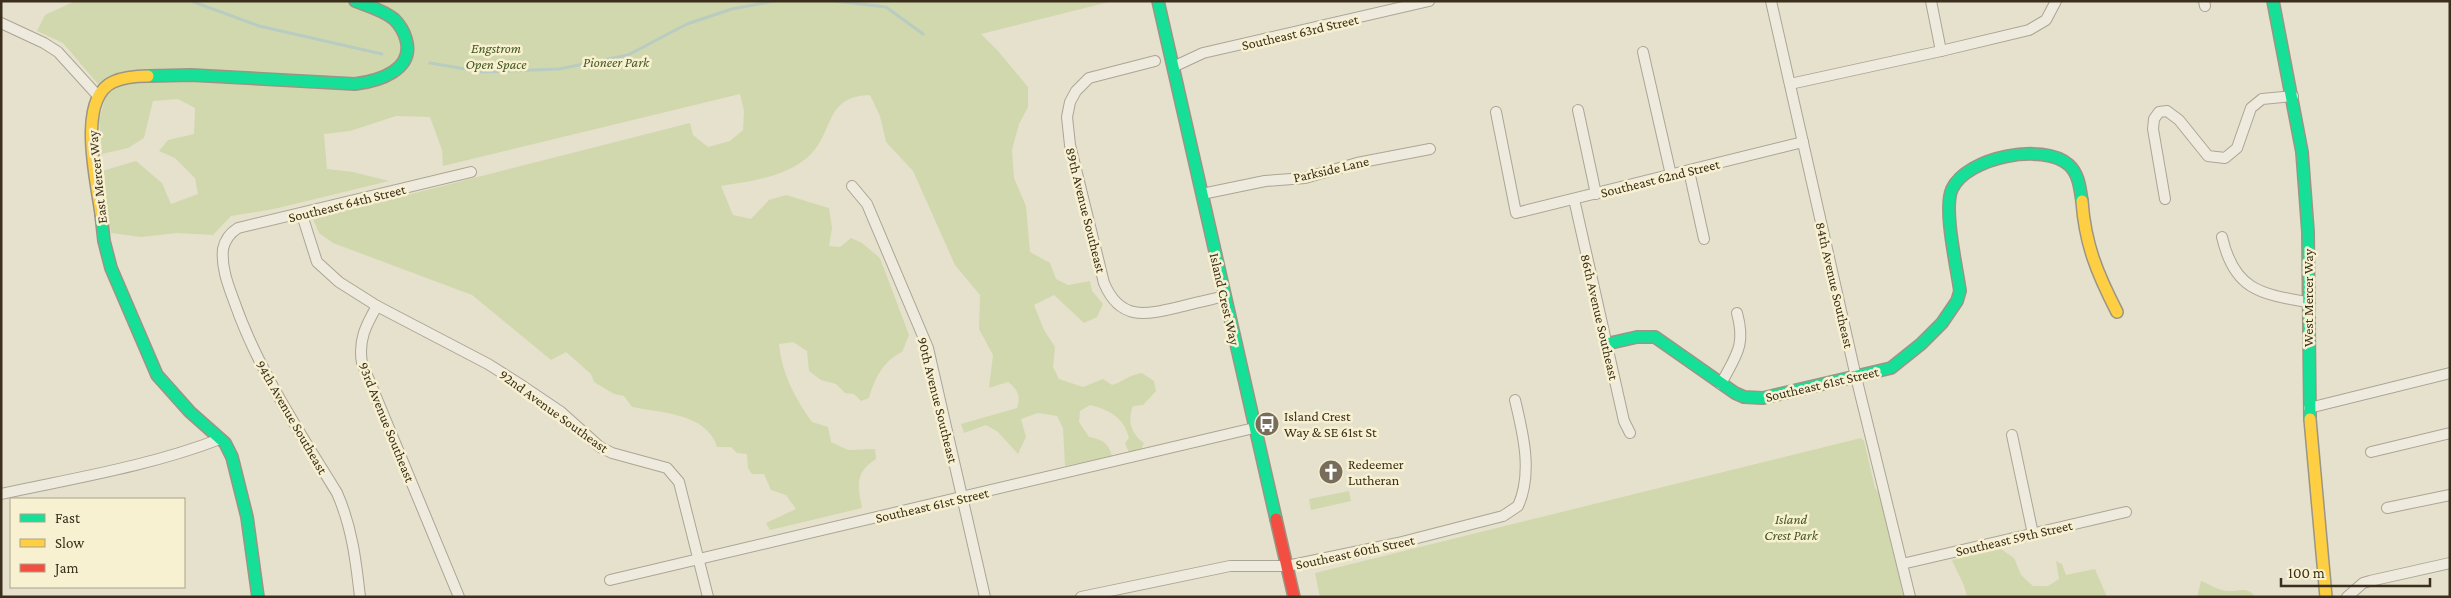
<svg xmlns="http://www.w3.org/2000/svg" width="2451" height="598" font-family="'Crimson Pro',serif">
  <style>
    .green { fill: #d2d8ad }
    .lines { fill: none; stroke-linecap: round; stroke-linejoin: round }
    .stream { stroke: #b8ccc2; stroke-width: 3 }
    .street-casing { stroke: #aba595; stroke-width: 12 }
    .fast-casing { stroke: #9b9585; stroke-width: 14 }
    .slow-casing { stroke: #9b9585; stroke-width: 14 }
    .jam-casing { stroke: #9b9585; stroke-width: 14 }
    .street { stroke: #eeeade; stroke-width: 10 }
    .fast { stroke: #16e098; stroke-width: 11 }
    .slow { stroke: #ffcf43; stroke-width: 11 }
    .jam { stroke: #f24e42; stroke-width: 11 }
    .labels { text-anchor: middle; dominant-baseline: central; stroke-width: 5; stroke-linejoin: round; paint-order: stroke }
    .street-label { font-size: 14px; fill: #3b2e1c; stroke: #f8f1d1 }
    .park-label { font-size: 14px; font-style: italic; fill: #445921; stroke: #f8f1d1 }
    .poi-label { font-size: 14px; fill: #3b2e1c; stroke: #f8f1d1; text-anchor: start }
  </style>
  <rect width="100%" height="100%" fill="#e6e1cc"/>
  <!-- green -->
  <g class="green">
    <path d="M75,1H1113L981,34L998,51L1028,87V107L1019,124L1012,150L1014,178L1026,206L1030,252L1050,263L1056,279L1068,285L1090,281L1092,291L1103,304L1097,317L1084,323L1054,295L1034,305L1044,330L1055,347L1053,367L1059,379L1083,387L1103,379L1112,385C1125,381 1126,376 1142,373L1154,381L1156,391L1143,405L1133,406C1127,420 1131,434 1144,443L1141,450L1129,453L1125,443L1129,438C1124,417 1109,410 1090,405L1080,411L1079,422L1089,437C1103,440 1108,442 1112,456L1065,466L1063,428L1057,416L1038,413L1021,419L1026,437L1018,454L998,432L986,425L964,433L961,424L1017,408C1021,396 1018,390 1008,382L989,388L993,355L979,329L980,295L955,265L913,171L886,142L880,116L870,95C825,96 834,131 811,154C788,177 752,181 721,186L733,215L751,219L769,200L786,195L829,208L832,228L829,246L840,247L851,238L862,243L880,258L909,335L902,352C883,361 875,378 869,398L861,401L854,394L845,393L836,384L821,380L809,371L807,351L793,342L779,344C782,374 795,398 812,422L828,427L831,442L848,450L875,449L876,459C854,473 858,486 862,508L770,530L766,523L796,509L786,495L771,490L764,474H752L748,468L747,454L737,453L731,447H717C707,413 661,413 632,407L624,396L614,394L594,382L591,374L566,352L551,360L472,295L333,243L319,233L313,219L690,123L693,135L708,147L730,141L743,130L744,111L740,94L443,166L442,150L430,117L396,116L350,131L324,134L327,169L353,172L389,181L274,209L231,216L213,235L177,233L141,237L111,233L102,171L136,161L162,183L171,204L198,194L195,178L175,158L159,151L168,140L194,134L195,108L178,99L153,101L144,138L128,148L102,154L99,121L105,98L97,83L63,43L37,31L45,15Z"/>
    <path d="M1861,438L1864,441L1875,488L1879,494L1904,597H1320L1315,573Z"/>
    <path d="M1349,491L1351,501L1311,510L1309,499Z"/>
    <path d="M2001,549L2014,558L2021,575L2033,586H2048L2059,579L2056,561L2062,564L2066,575L2095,569L2107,597H1967C1965,583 1957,573 1952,560Z"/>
    <path d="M2201,581C2209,584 2220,591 2228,591C2237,592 2246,586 2254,595L2253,597H2197Z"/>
  </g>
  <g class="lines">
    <!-- stream -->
    <g class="stream">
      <path d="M191,1L259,26L382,54"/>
      <path d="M835,1L886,7L923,34"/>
      <path d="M430,63L483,72L559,69L628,55L687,24L732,9L775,1"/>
    </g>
    <defs>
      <g id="street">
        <path d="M1771,1L1856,377L1910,597"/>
        <path d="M1931,1L1941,51"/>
        <path d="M2204,1L2205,6"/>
        <path d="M1,23L44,43L58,52L98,96"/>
        <path d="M1643,52L1671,175"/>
        <path d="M1155,61L1089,78L1076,91L1070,102L1067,117L1070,145L1104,283C1120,321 1145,315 1179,307C1194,303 1209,300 1225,296"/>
        <path d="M1173,67L1203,53L1429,1"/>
        <path d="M1790,84L1941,51L2029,30L2046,20L2056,1"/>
        <path d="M1578,110L1596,194"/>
        <path d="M1496,112L1516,213L1803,142"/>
        <path d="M1689,171L1704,239"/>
        <path d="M852,186L867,204L928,348L985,597"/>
        <path d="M1202,194L1265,181L1305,178L1357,163L1430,149"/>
        <path d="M1574,199L1624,421L1630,433"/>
        <path d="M2165,199L2153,129L2154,119L2159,112L2167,111L2179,120L2208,156L2225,158L2237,148L2251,108L2262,99L2293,96"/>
        <path d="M302,215L317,262L339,282L377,306C366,325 358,340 362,363L459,597"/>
        <path d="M2222,237C2234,289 2259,294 2307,302"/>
        <path d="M377,306L488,364L518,383L561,412L600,447L612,453L667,468L679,482L708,597"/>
        <path d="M1721,384C1736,355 1746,346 1737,313"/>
        <path d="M2309,408L2450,373"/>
        <path d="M2012,435L2033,534"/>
        <path d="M2371,452L2450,433"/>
        <path d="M1,494C75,478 150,466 220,439"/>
        <path d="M2387,508L2450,495"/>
        <path d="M1902,564L2126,512"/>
        <path d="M610,580L1254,428"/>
        <path d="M360,597C356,561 352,527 337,493C299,431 258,370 234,301C228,285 221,267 223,249C225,239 230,233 238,228L471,172"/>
        <path d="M1081,597L1230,566H1287L1398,543L1503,516L1518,506C1533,473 1523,433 1515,400"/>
        <path d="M2347,597L2363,583L2370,581L2450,563"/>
      </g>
      <g id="fast">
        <path d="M1158,1L1276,519"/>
        <path d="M2273,1L2302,152L2308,232L2310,419"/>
        <path d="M148,76L191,75L355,84C379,81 415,70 406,39C404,32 400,25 394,19C383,10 368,6 355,1"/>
        <path d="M101,214L104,241L111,268L157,375L190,412L225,443L232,457L247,517L258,597"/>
        <path d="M1606,344L1637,337H1655L1735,393L1744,397L1763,398L1891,368L1921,344L1942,323L1957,301L1960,291C1957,268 1943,209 1952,189C1967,157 2043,142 2069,165C2079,174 2080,189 2082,201"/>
      </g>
      <g id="slow">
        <path d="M2082,201C2085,244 2097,273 2117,312"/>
        <path d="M101,214C97,183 76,99 113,82C124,77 136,76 148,76"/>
        <path d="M2310,419L2326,597"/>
      </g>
      <path id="jam" d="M1276,519L1294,597"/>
    </defs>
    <!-- street casing -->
    <use href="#street" class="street-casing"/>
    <!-- fast casing -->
    <use href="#fast" class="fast-casing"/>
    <!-- slow casing -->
    <use href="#slow" class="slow-casing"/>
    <!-- jam casing -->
    <use href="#jam" class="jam-casing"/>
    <!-- street -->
    <use href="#street" class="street"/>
    <!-- fast -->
    <use href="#fast" class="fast"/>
    <!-- slow -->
    <use href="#slow" class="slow"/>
    <!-- jam -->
    <use href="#jam" class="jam"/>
  </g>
  <!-- icons -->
  <defs>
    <symbol id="bus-disc" viewBox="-11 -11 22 22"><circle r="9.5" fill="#776d5a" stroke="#f8f1d1"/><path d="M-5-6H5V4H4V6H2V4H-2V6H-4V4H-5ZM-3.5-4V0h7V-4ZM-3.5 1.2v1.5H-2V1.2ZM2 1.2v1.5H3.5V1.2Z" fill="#fff"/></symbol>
    <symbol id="church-disc" viewBox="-11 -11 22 22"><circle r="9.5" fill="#776d5a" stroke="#f8f1d1"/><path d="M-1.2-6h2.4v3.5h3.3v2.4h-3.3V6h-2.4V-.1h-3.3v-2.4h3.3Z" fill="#fff"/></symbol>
  </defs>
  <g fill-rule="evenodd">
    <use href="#bus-disc" x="1253" y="410" width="28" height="28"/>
    <use href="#church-disc" x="1317" y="458" width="28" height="28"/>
  </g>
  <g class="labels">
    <!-- street labels -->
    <g class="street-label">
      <text transform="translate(1300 32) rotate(-13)">Southeast 63rd Street</text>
      <text transform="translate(1331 169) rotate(-13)">Parkside Lane</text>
      <text transform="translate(97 177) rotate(-96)">East Mercer Way</text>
      <text transform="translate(1660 178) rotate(-14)">Southeast 62nd Street</text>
      <text transform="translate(347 203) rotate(-14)">Southeast 64th Street</text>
      <text transform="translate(1086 210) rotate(76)">89th Avenue Southeast</text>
      <text transform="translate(1835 285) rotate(77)">84th Avenue Southeast</text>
      <text transform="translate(2308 298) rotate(-90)">West Mercer Way</text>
      <text transform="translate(1225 299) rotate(77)">Island Crest Way</text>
      <text transform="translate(1600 317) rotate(77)">86th Avenue Southeast</text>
      <text transform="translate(1822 384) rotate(-13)">Southeast 61st Street</text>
      <text transform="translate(938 400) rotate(76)">90th Avenue Southeast</text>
      <text transform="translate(554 411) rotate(36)">92nd Avenue Southeast</text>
      <text transform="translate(292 417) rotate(60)">94th Avenue Southeast</text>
      <text transform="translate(387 422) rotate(68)">93rd Avenue Southeast</text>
      <text transform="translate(932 505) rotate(-13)">Southeast 61st Street</text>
      <text transform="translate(2014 538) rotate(-13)">Southeast 59th Street</text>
      <text transform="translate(1355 552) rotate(-12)">Southeast 60th Street</text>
    </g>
    <!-- park labels -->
    <g class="park-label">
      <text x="496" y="48">Engstrom<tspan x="496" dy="16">Open Space</tspan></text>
      <text x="616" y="62">Pioneer Park</text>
      <text x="1791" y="519">Island<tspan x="1791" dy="16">Crest Park</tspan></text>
    </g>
    <!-- poi labels -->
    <g class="poi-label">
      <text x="1284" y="416">Island Crest<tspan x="1284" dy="16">Way &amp; SE 61st St</tspan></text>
      <text x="1348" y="464">Redeemer<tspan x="1348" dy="16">Lutheran</tspan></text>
    </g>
  </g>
  <!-- border -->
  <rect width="2451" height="598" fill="none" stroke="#3b2e1c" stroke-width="5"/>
  <!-- legend -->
  <rect x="10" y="498" width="175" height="90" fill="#f8f1d1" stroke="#aca389"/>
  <rect x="20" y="514" width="25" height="8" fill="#16e098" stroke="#aca389"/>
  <text x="55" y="523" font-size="15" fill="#3b2e1c">Fast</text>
  <rect x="20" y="539" width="25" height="8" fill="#ffcf43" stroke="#aca389"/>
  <text x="55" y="548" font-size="15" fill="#3b2e1c">Slow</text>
  <rect x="20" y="564" width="25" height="8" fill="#f24e42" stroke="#aca389"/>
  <text x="55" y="573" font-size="15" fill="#3b2e1c">Jam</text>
  <!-- scale -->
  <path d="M2281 578v8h149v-8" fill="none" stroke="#3b2e1c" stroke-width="2.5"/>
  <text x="2288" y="578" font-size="15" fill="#3b2e1c" stroke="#f8f1d1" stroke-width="4" paint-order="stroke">100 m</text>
</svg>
